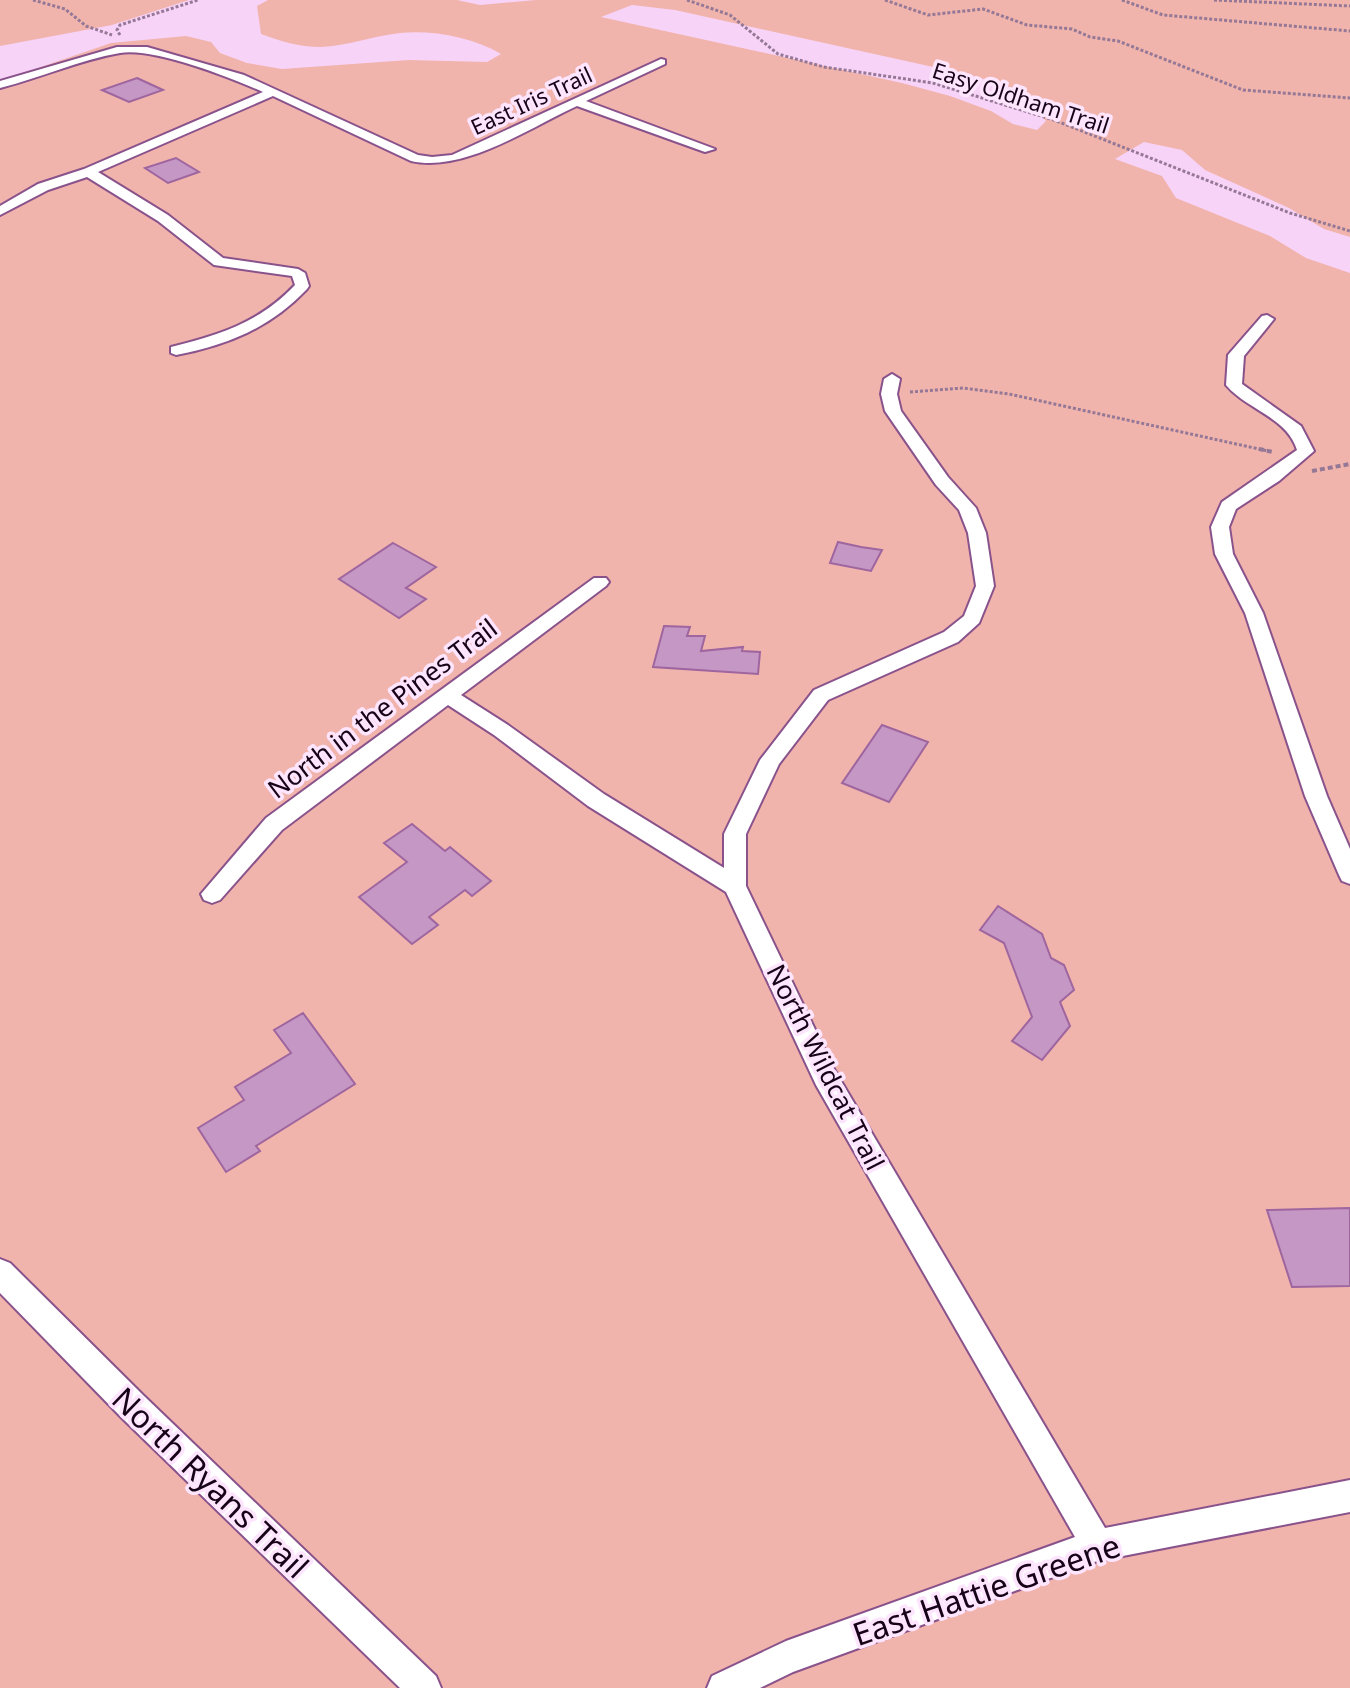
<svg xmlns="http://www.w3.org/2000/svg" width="1350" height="1688" font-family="'Noto Sans',sans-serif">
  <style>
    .green { fill: #f0b4ad; fill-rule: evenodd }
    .building { fill: #c597c4; stroke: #9e659f; stroke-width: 2 }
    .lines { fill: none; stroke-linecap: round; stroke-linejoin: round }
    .street-casing { stroke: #8a528b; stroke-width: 4 }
    .path-far1 { stroke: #957896; stroke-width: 3; stroke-dasharray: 3 2; stroke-linecap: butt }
    .path { stroke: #957896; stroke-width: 4; stroke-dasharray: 5 3; stroke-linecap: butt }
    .street { fill: #fff; fill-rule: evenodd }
    .labels { text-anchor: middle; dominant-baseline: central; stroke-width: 7; stroke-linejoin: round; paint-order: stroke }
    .far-street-label { font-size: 22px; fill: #170318; stroke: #fee5fe }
    .street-label { font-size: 26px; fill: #170318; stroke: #fee5fe }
    .near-street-label { font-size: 32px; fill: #170318; stroke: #fee5fe }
  </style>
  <rect width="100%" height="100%" fill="#f8d3f8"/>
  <!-- green -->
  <g class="green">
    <path d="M0,0H189L112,25L0,46Z"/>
    <path d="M268,0H457L480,5L536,0H1350V237L1324,229L1289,208L1205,170L1182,150L1144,142L1115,159L1162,176L1176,198L1270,236L1306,258L1350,273V1688H0V81L111,43L186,36L211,42L220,53L247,63L282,69L409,60L487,62L501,54C472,37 433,30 400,33C373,36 347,46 321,47C299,47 280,41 261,34L257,6ZM632,5L675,10L974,76L1014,89L1046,121L1037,130L1013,124L991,111L950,96L902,83L601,17Z"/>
  </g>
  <!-- building -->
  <g class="building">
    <path d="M137,78L163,90L129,102L102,90Z"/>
    <path d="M176,158L199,172L168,183L145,168Z"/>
    <path d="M838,542L861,547L882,550L871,571L830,563Z"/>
    <path d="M393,543L436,567L406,588L426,599L399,618L339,579Z"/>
    <path d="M664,626L690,627L687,636H705L701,651L743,647L742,651L760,652L758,674L653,667Z"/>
    <path d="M882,725L928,742L889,802L842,783Z"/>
    <path d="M412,824L445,851L450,847L491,881L472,896L465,890L429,917L438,925L412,944L359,897L407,862L384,843Z"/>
    <path d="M998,906L1042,934L1051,958L1064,965L1074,990L1060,1002L1070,1026L1042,1060L1012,1041L1032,1017L1004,943L980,930Z"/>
    <path d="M303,1013L355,1084L256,1146L260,1151L226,1172L198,1128L244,1100L235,1087L291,1053L274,1030Z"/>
    <path d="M1350,1208V1286L1292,1287L1267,1210Z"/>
  </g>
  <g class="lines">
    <defs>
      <g id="street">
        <path d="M117,47H147L244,75L418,155L432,157L452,155L661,59L665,60V64L586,101L715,149L705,152L577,106C529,128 464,173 411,161L273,96L98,172L168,215L223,258L298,269L305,273L309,286L307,289C270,328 228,345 176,355L171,353V347C219,335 259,323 295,285L292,276L214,265L158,221L87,177L48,190L0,215V206L38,184L84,169L263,92C232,78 153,47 120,53C79,60 40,78 0,88V81Z"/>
        <path d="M1267,315L1274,319L1244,356L1242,384L1301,426L1314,451L1279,481L1236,509L1229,527L1233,554L1263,613L1327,796L1350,849V884L1342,881L1339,875L1305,796L1245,613L1215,554L1211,527L1222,502L1297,450C1287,417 1247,410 1226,385L1228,355L1262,316Z"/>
        <path d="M892,374L900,379L897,394L901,411L948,477L976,508L986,533L994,586L979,623L958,642L828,700L779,764L746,834V886L834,1069L1105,1528L1350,1480V1512L1097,1561L793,1672L760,1688H707L712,1676L786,1641L1075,1537L816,1085L726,892L588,806L494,735L448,705L282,830L220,900L212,903L204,900L201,894L266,818L594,578H606L609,582L606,586L461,695L508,725L604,794L724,868V834L760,760L814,690L944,632L964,616L976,586L968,533L959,510L936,485L885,411L881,394L884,379Z"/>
        <path d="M0,1259L10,1263L144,1396L436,1676L441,1688H400L122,1418L0,1293Z"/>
      </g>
    </defs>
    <!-- street casing -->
    <use href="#street" class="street-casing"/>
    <!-- path-far1 -->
    <g class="path-far1">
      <path d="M33,0L65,9L86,26L112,35"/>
      <path d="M687,0L730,15L778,54L824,67L933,83L1054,120L1290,213L1350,231"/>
      <path d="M885,0L928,15L983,9L1027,25L1072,29L1090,37L1118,41L1243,90L1350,98"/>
      <path d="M1122,0L1163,15L1350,31"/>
      <path d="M1214,0L1350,6"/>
      <path d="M120,35L117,30L120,25L198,0"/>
      <path d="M910,392L963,388L1009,394L1268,451"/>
    </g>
    <!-- path -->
    <g class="path">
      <path d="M1259,449L1273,452"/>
      <path d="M1312,471L1350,464"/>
    </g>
    <!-- street -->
    <use href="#street" class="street"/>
  </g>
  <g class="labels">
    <!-- far-street labels -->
    <g class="far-street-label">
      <text transform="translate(1021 97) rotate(18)">Easy Oldham Trail</text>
      <text transform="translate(531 100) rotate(-25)">East Iris Trail</text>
    </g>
    <!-- street labels -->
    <g class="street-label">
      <text transform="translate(382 708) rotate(-37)">North in the Pines Trail</text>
      <text transform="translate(826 1067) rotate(63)">North Wildcat Trail</text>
    </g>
    <!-- near-street labels -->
    <g class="near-street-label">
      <text transform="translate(211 1482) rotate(44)">North Ryans Trail</text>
      <text transform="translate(986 1589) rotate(-19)">East Hattie Greene</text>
    </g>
  </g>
</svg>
